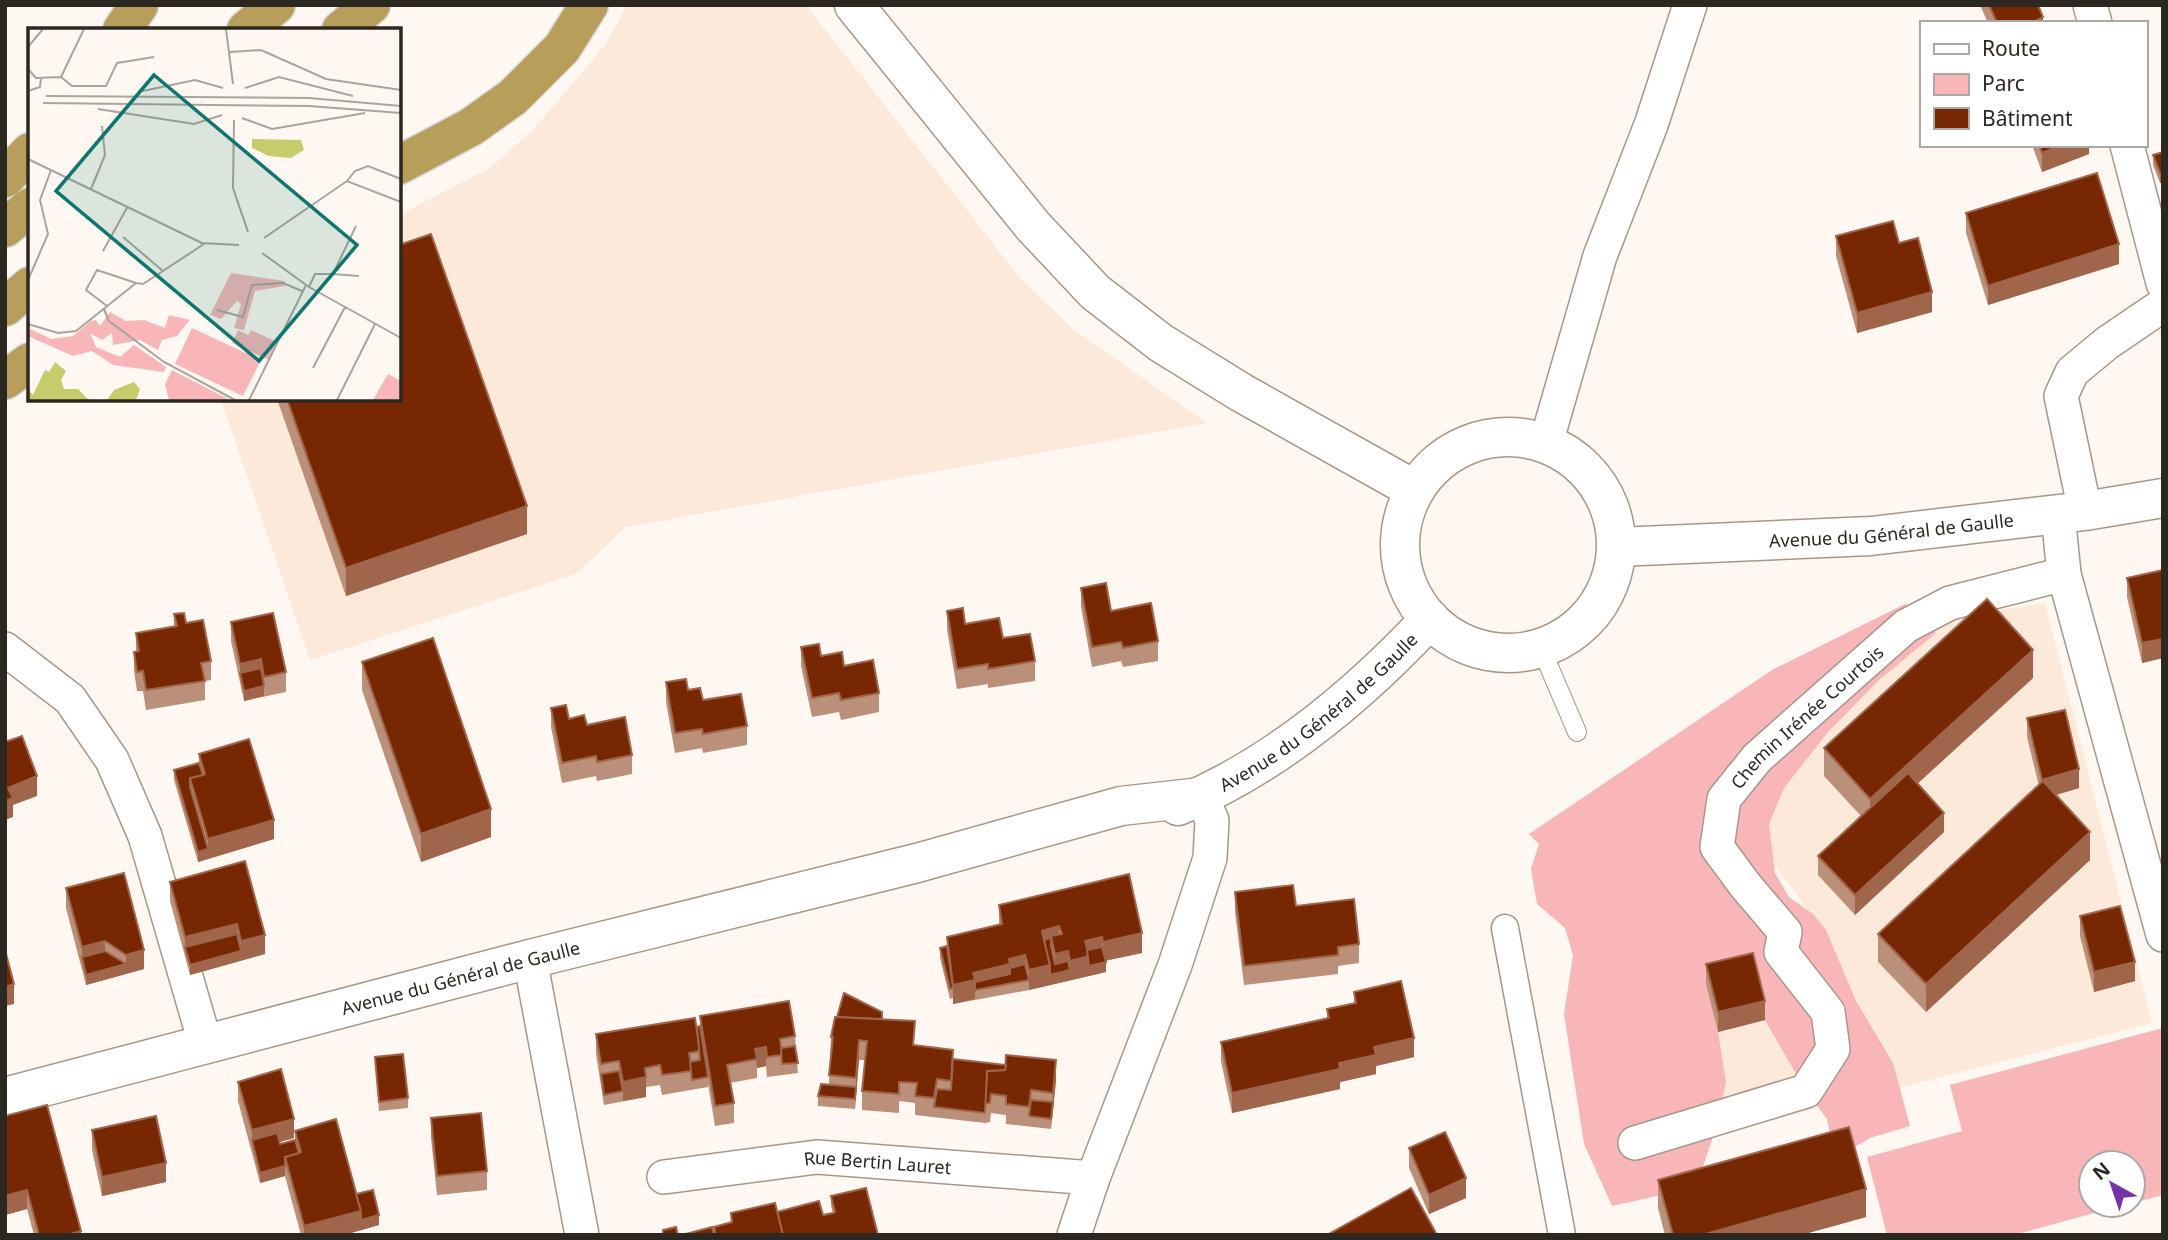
<svg xmlns="http://www.w3.org/2000/svg" width="2168" height="1240" font-family="'Noto Sans',sans-serif">
  <style>
    .built { fill: #fce9d9 }
    .green { fill: #f8b6b8 }
    .lines { fill: none; stroke-linecap: round; stroke-linejoin: round }
    .service-casing { stroke: #a7978a; stroke-width: 20 }
    .pedestrian-casing { stroke: #a7978a; stroke-width: 29 }
    .minor-casing { stroke: #a7978a; stroke-width: 36 }
    .secondary-casing { stroke: #a7978a; stroke-width: 41 }
    .trunk-casing { stroke: #d9d8d7; stroke-width: 41 }
    .service { stroke: #fff; stroke-width: 18 }
    .pedestrian { stroke: #fff; stroke-width: 26 }
    .minor { stroke: #fff; stroke-width: 33 }
    .secondary { stroke: #fff; stroke-width: 38 }
    .trunk { stroke: #b79e5a; stroke-width: 38 }
    .wall { fill: #bb907a }
    .shaded-wall { fill: #a0664b }
    .building { fill: #772803; stroke: #a0664b; stroke-width: 2 }
    .labels { text-anchor: middle; dominant-baseline: central; stroke-width: 7; stroke-linejoin: round; paint-order: stroke }
    .street-label { font-size: 18px; fill: #2d2721; stroke: #fff }
    .inset-road { fill: none; stroke: #aba49e; stroke-width: 2 }
    .view { fill: #0f766e; fill-opacity: 0.15; stroke: #0f766e; stroke-width: 3.5 }
    .inset-edge { fill: none; stroke: #2d2721; stroke-width: 3.5 }
  </style>
  <rect width="100%" height="100%" fill="#fff8f2"/>
  <!-- built -->
  <g class="built">
    <path d="M627,5H806L1021,279L1074,330L1207,423L626,527L576,574L310,660L221,399H399V215L490,168L534,129L606,44Z"/>
    <path d="M2045,603L2152,1023L1722,1133L1685,980L1832,946L1801,900L1741,822L1748,800L1936,627L1964,616Z"/>
  </g>
  <!-- green -->
  <g class="green">
    <path d="M1905,604L1936,633L1879,680L1828,732L1784,788L1769,824L1775,873L1789,897L1813,914L1826,930L1856,1001L1893,1063L1910,1126L1870,1138L1835,1159L1827,1119L1806,1091L1765,1020L1753,973L1707,984L1718,1032L1726,1082L1716,1128L1700,1175L1675,1192L1612,1206L1584,1144L1564,1014L1573,955L1565,928L1537,904L1531,869L1539,844L1529,834L1772,670Z"/>
    <path d="M2163,1028V1195L2133,1203V1163H2091V1205H2124L2014,1235H1887L1867,1157L1962,1131L1950,1085Z"/>
  </g>
  <g class="lines">
    <defs>
      <path id="service" d="M1541,648L1577,732"/>
      <path id="pedestrian" d="M1505,928L1562,1235"/>
      <g id="minor">
        <path d="M2090,5L2095,23"/>
        <path d="M2127,145L2163,283"/>
        <path d="M1546,443L1600,256L1651,125L1690,5"/>
        <path d="M2085,511L2061,396L2072,372L2107,343L2163,305"/>
        <path d="M2058,514L2064,574L2163,935"/>
        <path d="M5,649L70,699L112,760L145,836L206,1046"/>
        <path d="M530,959L582,1235"/>
        <path id="s1" d="M1635,1143L1806,1091L1833,1049L1828,1012L1781,952L1785,932L1745,885L1717,847L1724,799L1757,758L1906,626L1950,603L2064,574"/>
        <path id="s2" d="M664,1177L817,1157L1093,1178"/>
        <path d="M1074,1235L1093,1178L1175,965L1210,858L1212,820L1201,797"/>
      </g>
      <g id="secondary">
        <path d="M854,5L1033,226L1095,292L1161,343L1242,393L1415,490"/>
        <circle cx="1508" cy="545" r="108"/>
        <path id="s3" d="M1617,547L1871,536L2085,511L2163,498"/>
        <path id="s4" d="M1178,806C1275,766 1359,695 1430,619"/>
        <path id="s5" d="M5,1097L530,959L917,863L1121,806L1201,797"/>
      </g>
      <g id="trunk">
        <path d="M122,30L139,5"/>
        <path d="M246,30L276,5"/>
        <path d="M341,30L371,5"/>
        <path d="M399,165L471,127L513,97L562,48L589,5"/>
        <path d="M5,178L30,152"/>
        <path d="M5,228L30,207"/>
        <path d="M5,307L30,286"/>
        <path d="M5,380L30,362"/>
      </g>
    </defs>
    <!-- service casing -->
    <use href="#service" class="service-casing"/>
    <!-- pedestrian casing -->
    <use href="#pedestrian" class="pedestrian-casing"/>
    <!-- minor casing -->
    <use href="#minor" class="minor-casing"/>
    <!-- secondary casing -->
    <use href="#secondary" class="secondary-casing"/>
    <!-- trunk casing -->
    <use href="#trunk" class="trunk-casing"/>
    <!-- service -->
    <use href="#service" class="service"/>
    <!-- pedestrian -->
    <use href="#pedestrian" class="pedestrian"/>
    <!-- minor -->
    <use href="#minor" class="minor"/>
    <!-- secondary -->
    <use href="#secondary" class="secondary"/>
    <!-- trunk -->
    <use href="#trunk" class="trunk"/>
  </g>
  <!-- wall -->
  <g class="wall">
    <path d="M1980,5H2038L2043,23H1988Z"/>
    <path d="M2032,145H2089V154L2042,172Z"/>
    <path d="M2163,152L2160,183L2153,165V155Z"/>
    <path d="M1966,213L2119,264L1988,305L1966,233Z"/>
    <path d="M1836,236L1899,243L1932,312L1857,333L1836,256Z"/>
    <path d="M277,399H399L527,534L346,596Z"/>
    <path d="M2163,570V658L2142,663L2127,597V578Z"/>
    <path d="M1081,588L1111,611L1158,641V661L1123,667L1121,661L1092,667L1081,607Z"/>
    <path d="M947,611L965,624L1003,638L1035,661V681L988,688V684L957,689L947,630Z"/>
    <path d="M174,614L186,623L211,661V680L205,681V700L146,710L143,691H137L134,671V652L136,651V633L174,626Z"/>
    <path d="M231,622L286,672V692L244,701L231,641Z"/>
    <path d="M801,647L844,666L879,693V712L841,720L839,712L812,717L801,666Z"/>
    <path d="M362,662L491,837L421,862L362,690Z"/>
    <path d="M2033,678L1917,784L1944,832L1855,915L1818,875V856L1861,816L1824,776V748Z"/>
    <path d="M666,682L688,690L703,700L747,726V745L703,753L702,748L675,753L666,702Z"/>
    <path d="M551,708L569,719L587,725L632,755V774L597,781L596,776L562,783L551,727Z"/>
    <path d="M2027,718L2079,788L2056,795L2090,860L1926,1012L1878,962V934L2039,786L2027,737Z"/>
    <path d="M199,754L274,839L198,862L174,780V770L199,763Z"/>
    <path d="M245,861L265,954L190,975L170,901V882Z"/>
    <path d="M1129,874L1142,953L1105,961L1106,972L1029,990L953,1004V998L950,999L940,958V948L947,946V937L999,925V905Z"/>
    <path d="M66,888L144,969L86,985L66,908Z"/>
    <path d="M1235,892L1296,906L1359,944V963L1338,966V974L1244,985L1235,912Z"/>
    <path d="M2080,916L2135,981L2094,992L2080,936Z"/>
    <path d="M1706,964L1765,1020L1718,1032L1706,984Z"/>
    <path d="M1354,992L1414,1057L1376,1066V1074L1340,1082V1089L1232,1113L1221,1061V1042L1327,1018V1009L1354,1003Z"/>
    <path d="M700,1016L795,1036L798,1073L767,1077L766,1066L757,1068V1078L730,1083L734,1103V1123L715,1126L708,1084V1087L662,1095L660,1085L646,1087V1097L604,1105L596,1054V1034L697,1027L700,1026Z"/>
    <path d="M837,1017L882,1019L915,1045L953,1059L1056,1080L1051,1129L1006,1124V1115L991,1113L990,1122L985,1123L915,1115V1103L899,1101V1113L862,1110V1091L865,1060H859L855,1109L818,1106V1096L829,1084L831,1037Z"/>
    <path d="M375,1057L408,1098V1108L379,1111Z"/>
    <path d="M238,1082L294,1138L279,1142L280,1144L295,1140V1131L356,1194L379,1225L344,1235H301L285,1176L260,1183L238,1101Z"/>
    <path d="M5,1116L81,1235H34L27,1209L5,1215Z"/>
    <path d="M431,1118L487,1171V1190L437,1195L431,1138Z"/>
    <path d="M92,1130L166,1182L102,1196L92,1150Z"/>
    <path d="M1409,1148L1466,1198L1429,1214L1409,1168Z"/>
    <path d="M1658,1180L1866,1217L1801,1235H1665L1658,1208Z"/>
    <path d="M831,1196L878,1235H714V1227L731,1222V1213L777,1212L823,1215L833,1213L831,1206Z"/>
  </g>
  <!-- shaded-wall -->
  <g class="shaded-wall">
    <path d="M2043,17V23H2032Z"/>
    <path d="M2061,145H2089V154L2042,172V153Z"/>
    <path d="M2163,172V182L2160,183V173Z"/>
    <path d="M2119,244V264L1988,305V286Z"/>
    <path d="M1932,292V312L1857,333V313Z"/>
    <path d="M527,506V534L346,596V568Z"/>
    <path d="M2163,639V658L2142,663V643Z"/>
    <path d="M2033,650V678L1870,827V799Z"/>
    <path d="M261,659V678L240,673V664Z"/>
    <path d="M264,686V696L244,701V691Z"/>
    <path d="M2079,769V788L2042,799V780Z"/>
    <path d="M37,776V796L13,805V817L5,820V801L8,788Z"/>
    <path d="M491,809V837L421,862V834Z"/>
    <path d="M1944,813V832L1855,915V895Z"/>
    <path d="M274,820V839L198,862V852L208,849V839Z"/>
    <path d="M2090,832V860L1926,1012V984Z"/>
    <path d="M237,924V944L185,947V937Z"/>
    <path d="M1059,926V944L1068,951V971L1055,974V954L1051,936V948L1045,950L1042,931Z"/>
    <path d="M1142,933V953L1103,961V942Z"/>
    <path d="M265,935V954L190,975V965L241,951V941Z"/>
    <path d="M1102,937V957L1106,962V972L1029,990V970L1050,965L1070,970V961L1085,941Z"/>
    <path d="M105,941V961L82,957V947Z"/>
    <path d="M144,950V969L86,985V975L126,964V955Z"/>
    <path d="M1025,955V974L975,990V999L953,1004V985L973,973L1009,959Z"/>
    <path d="M2135,962V981L2094,992V972Z"/>
    <path d="M14,984V1004L5,1006V987Z"/>
    <path d="M1765,1001V1020L1718,1032V1012Z"/>
    <path d="M1414,1038V1057L1376,1066V1074L1340,1082V1089L1232,1113V1093L1374,1047Z"/>
    <path d="M859,1040V1060L855,1109L856,1078Z"/>
    <path d="M766,1047V1066L757,1068L755,1049Z"/>
    <path d="M1056,1060V1080L1051,1129L1053,1093Z"/>
    <path d="M646,1077V1097L623,1101V1082Z"/>
    <path d="M294,1119V1138L254,1149L252,1140V1130Z"/>
    <path d="M166,1163V1182L102,1196V1177Z"/>
    <path d="M285,1166V1176L260,1183V1173Z"/>
    <path d="M1466,1178V1198L1429,1214V1195Z"/>
    <path d="M1866,1189V1217L1801,1235H1702Z"/>
    <path d="M27,1190V1209L5,1215V1196Z"/>
    <path d="M361,1211L379,1215V1225L344,1235H304V1226Z"/>
    <path d="M81,1231V1235H67Z"/>
  </g>
  <!-- building -->
  <g class="building">
    <path d="M1989,5H2038L2043,17L2032,23H1997Z"/>
    <path d="M2039,145H2061L2042,153Z"/>
    <path d="M2163,152V172L2160,173L2153,155Z"/>
    <path d="M2097,173L2119,244L1988,286L1966,213Z"/>
    <path d="M1893,221L1899,243L1918,238L1932,292L1857,313L1836,236Z"/>
    <path d="M431,234L527,506L346,568L287,399H399V245Z"/>
    <path d="M2163,570V639L2142,643L2127,578Z"/>
    <path d="M1106,583L1111,611L1151,603L1158,641L1123,648L1121,642L1092,647L1081,588Z"/>
    <path d="M1987,599L2033,650L1870,799L1824,748Z"/>
    <path d="M963,608L965,624L999,618L1003,638L1030,634L1035,661L988,669V664L957,669L947,611Z"/>
    <path d="M184,613L186,623L203,620L211,661L201,663L205,681L146,690L143,671L137,672L134,652L139,651L136,633L177,626L174,614Z"/>
    <path d="M273,613L286,672L264,677L261,659L240,664L231,622Z"/>
    <path d="M433,638L491,809L421,834L362,662Z"/>
    <path d="M819,644L821,656L842,652L844,666L873,660L879,693L841,700L839,693L812,698L801,647Z"/>
    <path d="M261,668L264,686L244,691L240,673Z"/>
    <path d="M686,679L688,690L700,688L703,700L741,694L747,726L703,734L702,729L675,733L666,682Z"/>
    <path d="M566,705L569,719L584,715L587,725L625,717L632,755L597,762L596,756L562,763L551,708Z"/>
    <path d="M2065,710L2079,769L2042,780L2027,718Z"/>
    <path d="M22,736L37,776L8,788L13,798L5,801V742Z"/>
    <path d="M249,739L274,820L208,839L190,778L205,774L199,754Z"/>
    <path d="M199,763L203,775L190,778V787L208,849L198,852L174,770Z"/>
    <path d="M1908,773L1944,813L1855,895L1818,856Z"/>
    <path d="M2043,781L2090,832L1926,984L1878,934Z"/>
    <path d="M245,861L265,935L241,941L237,924L185,937L170,882Z"/>
    <path d="M124,873L144,950L126,955L105,941L82,947L66,888Z"/>
    <path d="M1129,874L1142,933L1103,942L1102,937L1085,941L1089,956L1070,961L1068,951L1055,954L1051,936L1062,934L1059,926L1042,931L1050,965L1029,970L1025,955L1009,959L1010,964L973,973L975,980L953,985L947,937L1002,924L999,905Z"/>
    <path d="M1293,885L1296,906L1354,899L1359,944L1338,947V955L1244,966L1235,892Z"/>
    <path d="M2120,906L2135,962L2094,972L2080,916Z"/>
    <path d="M237,934L241,951L190,965L185,947Z"/>
    <path d="M1051,938V946L1055,964L1068,961L1070,970L1050,975V965L1044,940Z"/>
    <path d="M947,946L953,988L950,989L940,948Z"/>
    <path d="M1102,947L1106,962L1089,966L1087,950Z"/>
    <path d="M5,950L14,984L5,987Z"/>
    <path d="M105,951L126,964L86,975L82,957Z"/>
    <path d="M1753,953L1765,1001L1718,1012L1706,964Z"/>
    <path d="M1025,964L1029,980L975,990V982L1010,974V968Z"/>
    <path d="M1401,981L1414,1038L1374,1047L1376,1055L1339,1063L1340,1069L1232,1093L1221,1042L1329,1018L1327,1009L1356,1003L1354,992Z"/>
    <path d="M844,993L882,1012V1019L837,1017Z"/>
    <path d="M789,1001L795,1036L780,1039L782,1055L767,1057L766,1047L755,1049L757,1059L727,1065L734,1103L715,1106L700,1016Z"/>
    <path d="M835,1017L915,1021L913,1045L953,1050L951,1081L937,1079L934,1098L915,1096L917,1083L899,1082V1094L862,1091L867,1041L859,1040L856,1078L829,1075L833,1037H831Z"/>
    <path d="M695,1018L700,1051L689,1053L692,1071L662,1075L660,1065L645,1068L646,1077L623,1082L619,1061L601,1064L596,1034Z"/>
    <path d="M700,1026L708,1077L692,1080L690,1062L700,1060L697,1027Z"/>
    <path d="M795,1046L798,1063L782,1064L781,1048Z"/>
    <path d="M403,1054L408,1098L379,1102L375,1057Z"/>
    <path d="M1006,1055L1056,1060L1053,1093L1031,1090L1029,1107L1006,1104V1096L991,1094L990,1103L985,1104L987,1071L1005,1070Z"/>
    <path d="M953,1059L1006,1065L1005,1070L987,1071L985,1113L934,1107L937,1089L951,1090Z"/>
    <path d="M281,1069L294,1119L252,1130L238,1082Z"/>
    <path d="M619,1071L623,1091L604,1095L601,1074Z"/>
    <path d="M821,1084L856,1087L855,1099L818,1096Z"/>
    <path d="M1031,1100L1053,1102L1051,1119L1029,1116Z"/>
    <path d="M47,1105L81,1231L67,1235H39L27,1190L5,1196V1116Z"/>
    <path d="M481,1113L487,1171L437,1176L431,1118Z"/>
    <path d="M156,1116L166,1163L102,1177L92,1130Z"/>
    <path d="M336,1119L361,1211L304,1226L285,1157L301,1152L295,1131Z"/>
    <path d="M1849,1127L1866,1189L1702,1235H1673L1658,1180Z"/>
    <path d="M1445,1132L1466,1178L1429,1195L1409,1148Z"/>
    <path d="M277,1133L280,1144L295,1140L299,1153L285,1157V1166L260,1173L252,1140Z"/>
    <path d="M866,1188L878,1235H783L777,1212L819,1201L823,1215L833,1213L835,1212L831,1196Z"/>
    <path d="M1411,1188L1437,1235H1327Z"/>
    <path d="M373,1190L379,1215L361,1220V1211L356,1194Z"/>
    <path d="M775,1203L783,1235H716L714,1227L732,1222L731,1213Z"/>
    <path d="M676,1227L678,1235H663V1230Z"/>
    <path d="M712,1227L714,1235H682Z"/>
  </g>
  <g class="labels">
    <!-- street labels -->
    <g class="street-label">
      <text stroke="none"><textPath href="#s3" startOffset="275">Avenue du Général de Gaulle</textPath></text>
      <text stroke="none"><textPath href="#s4" startOffset="170">Avenue du Général de Gaulle</textPath></text>
      <text stroke="none"><textPath href="#s1" startOffset="637">Chemin Irénée Courtois</textPath></text>
      <text stroke="none"><textPath href="#s5" startOffset="471">Avenue du Général de Gaulle</textPath></text>
      <text stroke="none"><textPath href="#s2" startOffset="215">Rue Bertin Lauret</textPath></text>
    </g>
  </g>
  <!-- overview -->
  <g transform="translate(28 28)">
    <rect width="373" height="373" fill="#fff8f2"/>
    <path d="M203,245L257,253V258L227,263L216,302L206,300L213,276L209,273L193,291L182,287ZM82,284L98,293L116,292L137,300L141,287L162,292L149,308L134,312L130,322L112,312L85,317L84,305L74,312L62,305L68,319L92,329L106,317L138,339L136,344L85,337L64,323L45,328L0,308V300L23,311L45,308L63,293L68,292L72,298ZM164,300L233,332L215,368L147,336ZM210,302L220,307L223,302L249,314L241,332L204,315ZM144,342L202,372H141L137,356ZM360,346L373,353V372H345Z" fill="#f8b6b8"/>
    <path d="M224,111L273,112L276,122L263,130L241,128L224,120ZM27,334L38,343L33,352L36,361H50L61,372H0V361L5,367L17,342L21,344ZM106,354L112,361L108,372H79L86,362Z" fill="#c6cb6c"/>
    <path class="inset-road" d="M198,1L205,56M0,19L15,1M202,24L233,22L298,51L373,62M0,41L8,50L33,49M33,49L44,58H78L89,35L126,29M33,49L56,1M217,60L251,49L325,68M0,63L12,59L13,50M110,64L167,52L195,60M18,68L281,70L373,78M15,75L281,78L373,85M70,81L166,96L194,87M214,90L244,101L337,85M206,92L205,160L220,204M0,131L176,216M319,153L327,143L340,138L373,151M63,161L77,127L74,98M95,209L135,243M236,210L319,153L373,174M172,215L211,217M75,223L100,178M234,225L281,259L373,310M305,246L331,248M0,252L20,206L12,172L23,142M281,259L287,246H305L328,198M79,278L58,262L69,242L108,255M76,281L81,293L136,334L207,372M189,282L215,289L224,257L255,255L274,263M0,296L30,305L48,303L108,255L115,256L176,216M285,340L317,279M221,372L278,257M309,372L347,296"/>
    <path class="view" d="M126,47L329,217L231,333L28,163Z"/>
    <rect width="373" height="373" class="inset-edge"/>
  </g>
  <!-- border -->
  <rect width="2168" height="1240" fill="none" stroke="#2d2721" stroke-width="14"/>
  <!-- legend -->
  <rect x="1920" y="21" width="228" height="126" fill="#ffffff" stroke="#aba9a6" stroke-width="2"/>
  <rect x="1934" y="44" width="35" height="10" fill="#ffffff" stroke="#aba9a6" stroke-width="2"/>
  <text x="1982" y="56" font-size="21" fill="#2d2721">Route</text>
  <rect x="1934" y="74" width="35" height="21" fill="#f8b6b8" stroke="#aba9a6" stroke-width="2"/>
  <text x="1982" y="91" font-size="21" fill="#2d2721">Parc</text>
  <rect x="1934" y="108" width="35" height="21" fill="#772803" stroke="#aba9a6" stroke-width="2"/>
  <text x="1982" y="126" font-size="21" fill="#2d2721">Bâtiment</text>
  <!-- north arrow -->
  <g transform="translate(2112 1184) rotate(320)"><circle r="33" fill="#ffffff" stroke="#aba9a6" stroke-width="2"/>
  <path d="M0-5L12 26L0 18L-12 26Z" fill="#7433a7"/>
  <text y="-10" font-size="19" font-weight="bold" text-anchor="middle" fill="#2d2721">N</text>
  </g>
</svg>
